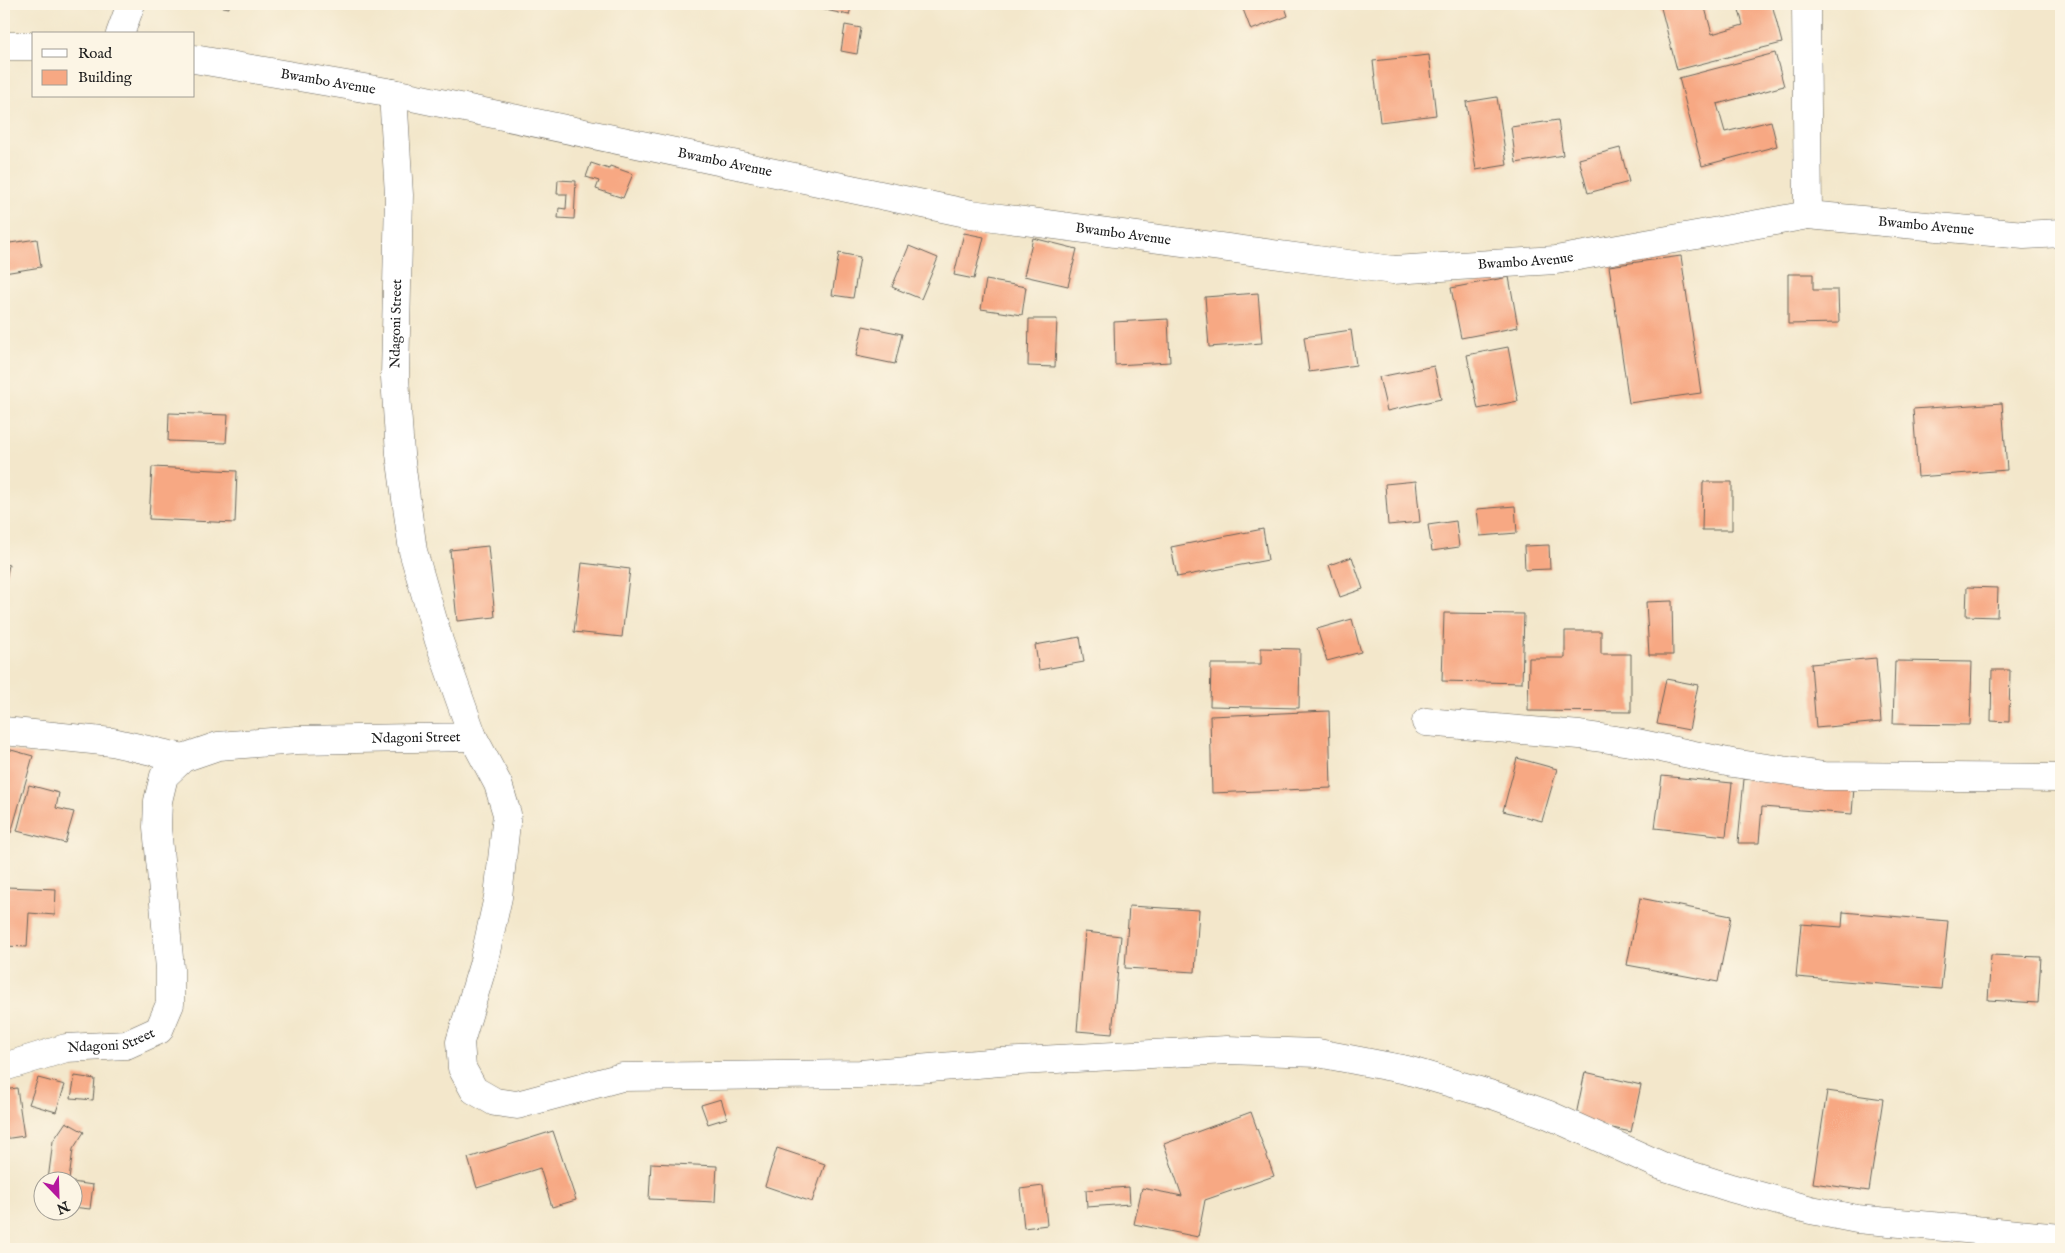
<svg xmlns="http://www.w3.org/2000/svg" width="2065" height="1253" font-family="'IM FELL English',serif">
  <style>
    .building { fill: #f7a883 }
    .lines { fill: none; stroke-linecap: round; stroke-linejoin: round }
    .minor-casing { stroke: #676359; stroke-width: 29 }
    .minor { stroke: #fff; stroke-width: 28 }
    .labels { text-anchor: middle; dominant-baseline: central; stroke-width: 4.5; stroke-linejoin: round; paint-order: stroke }
    .street-label { font-size: 14px; fill: #1c1c1c; stroke: #fcf5e5 }
  </style>
  <rect width="100%" height="100%" fill="#fcf5e5"/>
  <filter id="ink" filterUnits="userSpaceOnUse"><feTurbulence type="fractalNoise" baseFrequency=".02" numOctaves="2"/><feDisplacementMap in="SourceGraphic" scale="10" xChannelSelector="R" yChannelSelector="G"/><feConvolveMatrix kernelMatrix="1 2 1 2 8 2 1 2 1" color-interpolation-filters="sRGB"/></filter>
  <filter id="wash" filterUnits="userSpaceOnUse"><feTurbulence type="fractalNoise" baseFrequency=".0096" numOctaves="4" result="noise"/><feDisplacementMap in="SourceGraphic" scale="20" xChannelSelector="R" yChannelSelector="G"/><feGaussianBlur stdDeviation="1.12" result="paint"/><feColorMatrix in="noise" values="0 0 0 0 0 0 0 0 0 0 0 0 0 0 0 0 0 1.4 0 .05"/><feComposite in="paint" operator="in"/></filter>
  <g filter="url(#wash)">
    <rect width="100%" height="100%" fill="#f3e7cb"/>
    <g id="blocks">
      <!-- building -->
      <g class="building">
        <path d="M208,4H229V8Z"/>
        <path d="M797,4H852L849,15Z"/>
        <path d="M1241,4H1284L1288,16L1251,30Z"/>
        <path d="M1660,4H1704L1712,34L1743,25L1738,6L1749,4H1772L1782,43L1677,70Z"/>
        <path d="M845,25L861,28L857,54L841,51Z"/>
        <path d="M1775,53L1784,86L1717,104L1725,132L1771,121L1777,146L1702,166L1679,78Z"/>
        <path d="M1429,55L1436,115L1380,122L1373,61Z"/>
        <path d="M1497,97L1507,165L1476,170L1466,102Z"/>
        <path d="M1558,120L1563,155L1516,163L1511,127Z"/>
        <path d="M1620,148L1629,182L1588,193L1579,159Z"/>
        <path d="M591,163L609,169L610,166L633,174L623,198L596,189L599,181L586,177Z"/>
        <path d="M558,180L576,181L574,219L558,218L559,208L566,209L567,194H557Z"/>
        <path d="M4,211L10,243L37,239L41,267L4,273Z"/>
        <path d="M964,233L984,237L974,279L954,275Z"/>
        <path d="M1033,238L1077,249L1068,286L1024,276Z"/>
        <path d="M909,246L938,258L921,299L892,287Z"/>
        <path d="M839,253L860,257L853,298L832,295Z"/>
        <path d="M1681,256L1701,393L1629,403L1609,266Z"/>
        <path d="M1788,274H1813V290H1838L1839,323L1788,324Z"/>
        <path d="M1509,277L1518,327L1461,338L1451,288Z"/>
        <path d="M986,280L1026,287L1022,315L981,309Z"/>
        <path d="M1258,293L1262,343L1209,347L1205,297Z"/>
        <path d="M1029,319H1057L1055,367L1028,366Z"/>
        <path d="M1168,319L1170,362L1115,365L1114,322Z"/>
        <path d="M863,326L902,334L895,364L856,356Z"/>
        <path d="M1351,330L1356,365L1309,372L1304,337Z"/>
        <path d="M1508,347L1518,401L1478,409L1467,355Z"/>
        <path d="M1434,366L1441,399L1387,411L1379,377Z"/>
        <path d="M2002,403L2007,470L1918,477L1913,409Z"/>
        <path d="M169,413L228,415L226,443L168,441Z"/>
        <path d="M152,467L237,471L235,523L149,519Z"/>
        <path d="M1416,481L1420,522L1388,525L1385,484Z"/>
        <path d="M1703,482H1732V530H1702Z"/>
        <path d="M1515,506L1517,533L1480,536L1477,509Z"/>
        <path d="M1456,521L1459,547L1432,551L1428,525Z"/>
        <path d="M1263,529L1268,560L1177,577L1171,547Z"/>
        <path d="M1549,545L1550,569L1525,570L1524,546Z"/>
        <path d="M488,546L495,617L457,621L450,550Z"/>
        <path d="M1352,557L1363,589L1340,597L1329,565Z"/>
        <path d="M582,563L630,569L622,637L574,632Z"/>
        <path d="M4,564L9,565L5,584H4Z"/>
        <path d="M1967,587L1998,588L1997,617L1966,616Z"/>
        <path d="M1672,601L1673,655H1649L1646,602Z"/>
        <path d="M1444,613L1524,614L1522,683L1442,681Z"/>
        <path d="M1352,619L1361,652L1327,661L1317,629Z"/>
        <path d="M1565,631H1601V654H1631V712L1528,711L1529,658H1565Z"/>
        <path d="M1080,637L1084,662L1039,670L1035,645Z"/>
        <path d="M1261,648L1300,649L1299,708L1210,706L1211,664H1261Z"/>
        <path d="M1876,658L1881,722L1816,728L1811,664Z"/>
        <path d="M1895,661L1972,662L1970,725L1893,724Z"/>
        <path d="M1992,670H2010L2009,722L1991,721Z"/>
        <path d="M1666,679L1698,685L1689,730L1657,724Z"/>
        <path d="M1329,711L1331,788L1212,793L1210,716Z"/>
        <path d="M4,748L33,756L11,833L4,831Z"/>
        <path d="M1517,758L1557,769L1542,821L1503,811Z"/>
        <path d="M1662,776L1732,783L1726,836L1655,828Z"/>
        <path d="M1744,779L1854,787L1852,814L1762,807L1759,843H1738Z"/>
        <path d="M29,785L59,793L56,808L74,812L65,843L17,831Z"/>
        <path d="M6,887L56,889L55,915L29,913L27,947L4,946Z"/>
        <path d="M1640,898L1731,916L1718,982L1627,965Z"/>
        <path d="M1129,906L1199,910L1195,972L1125,968Z"/>
        <path d="M1843,912L1948,921L1941,989L1796,977L1801,924L1842,927Z"/>
        <path d="M1085,932L1121,936L1112,1034L1077,1031Z"/>
        <path d="M1991,955L2041,957L2038,1003L1988,1000Z"/>
        <path d="M1585,1072L1641,1085L1631,1132L1575,1120Z"/>
        <path d="M75,1076L95,1079L93,1100L71,1098Z"/>
        <path d="M38,1078L65,1085L56,1112L29,1104Z"/>
        <path d="M17,1088L24,1136L4,1139V1090Z"/>
        <path d="M1827,1091L1883,1099L1869,1191L1813,1183Z"/>
        <path d="M721,1099L727,1118L708,1124L701,1105Z"/>
        <path d="M1251,1112L1274,1176L1205,1200L1198,1237L1134,1224L1142,1188L1182,1196L1164,1144Z"/>
        <path d="M66,1122L84,1132L73,1149L69,1180H48L53,1141Z"/>
        <path d="M553,1131L576,1200L552,1207L540,1168L477,1188L468,1158Z"/>
        <path d="M777,1148L825,1164L812,1202L765,1186Z"/>
        <path d="M651,1163L717,1166L715,1202L649,1199Z"/>
        <path d="M72,1182L93,1185L90,1209L72,1207Z"/>
        <path d="M1043,1186L1047,1225L1024,1228L1020,1189Z"/>
        <path d="M1129,1187L1130,1204L1087,1207L1086,1190Z"/>
      </g>
    </g>
  </g>
  <g filter="url(#ink)">
    <use href="#blocks" fill-opacity="0" stroke="#676359" stroke-width="1"/>
    <g class="lines">
      <defs>
        <g id="minor">
          <path d="M1806,4L1808,215"/>
          <path d="M120,34L131,4"/>
          <path d="M4,46H34"/>
          <path id="s1" d="M194,59L393,93L971,214L1393,270L1556,260L1808,215L2024,235L2061,233"/>
          <path d="M1426,722L1580,735L1637,743L1732,763L1824,776L2061,778"/>
          <path d="M4,731L112,742L183,758"/>
          <path d="M473,737L498,784L507,814L498,897L483,965L460,1042L462,1068L474,1090L495,1102L517,1105L622,1077L860,1074L1000,1062L1227,1050L1318,1053L1407,1070L1496,1096L1549,1115L1662,1166L1731,1188L1811,1210L1857,1219L2061,1238"/>
          <path id="s2" d="M4,1067L66,1048L126,1045L159,1030L170,1004V969L157,827L158,801L164,776L183,758L218,746L297,740L473,737L439,641L413,551L400,454L395,377L399,195L393,93"/>
        </g>
      </defs>
      <!-- minor casing -->
      <use href="#minor" class="minor-casing"/>
      <!-- minor -->
      <use href="#minor" class="minor"/>
    </g>
  </g>
  <g class="labels">
    <!-- street labels -->
    <g class="street-label">
      <text stroke="none"><textPath href="#s1" startOffset="136">Bwambo Avenue</textPath></text>
      <text stroke="none"><textPath href="#s1" startOffset="541">Bwambo Avenue</textPath></text>
      <text stroke="none"><textPath href="#s1" startOffset="1756">Bwambo Avenue</textPath></text>
      <text stroke="none"><textPath href="#s1" startOffset="946">Bwambo Avenue</textPath></text>
      <text stroke="none"><textPath href="#s1" startOffset="1351">Bwambo Avenue</textPath></text>
      <text stroke="none"><textPath href="#s2" startOffset="1161">Ndagoni Street</textPath></text>
      <text stroke="none"><textPath href="#s2" startOffset="680">Ndagoni Street</textPath></text>
      <text stroke="none"><textPath href="#s2" startOffset="111">Ndagoni Street</textPath></text>
    </g>
  </g>
  <!-- margin -->
  <rect width="2065" height="1253" fill="none" stroke="#fcf5e5" stroke-width="20"/>
  <!-- legend -->
  <rect x="32" y="32" width="162" height="65" fill="#fcf5e5" stroke="#a29e95"/>
  <rect x="42" y="49" width="25" height="8" fill="#ffffff" stroke="#a29e95"/>
  <text x="78" y="58" font-size="15" fill="#1c1c1c">Road</text>
  <rect x="42" y="70" width="25" height="15" fill="#f7a883" stroke="#a29e95"/>
  <text x="78" y="82" font-size="15" fill="#1c1c1c">Building</text>
  <!-- north arrow -->
  <g transform="translate(58 1196) rotate(157)"><circle r="24" fill="#fcf5e5" stroke="#a29e95"/>
  <path d="M0-4L9 19L0 12L-9 19Z" fill="#b5179e"/>
  <text y="-8" font-size="14" font-weight="bold" text-anchor="middle" fill="#1c1c1c">N</text>
  </g>
</svg>
